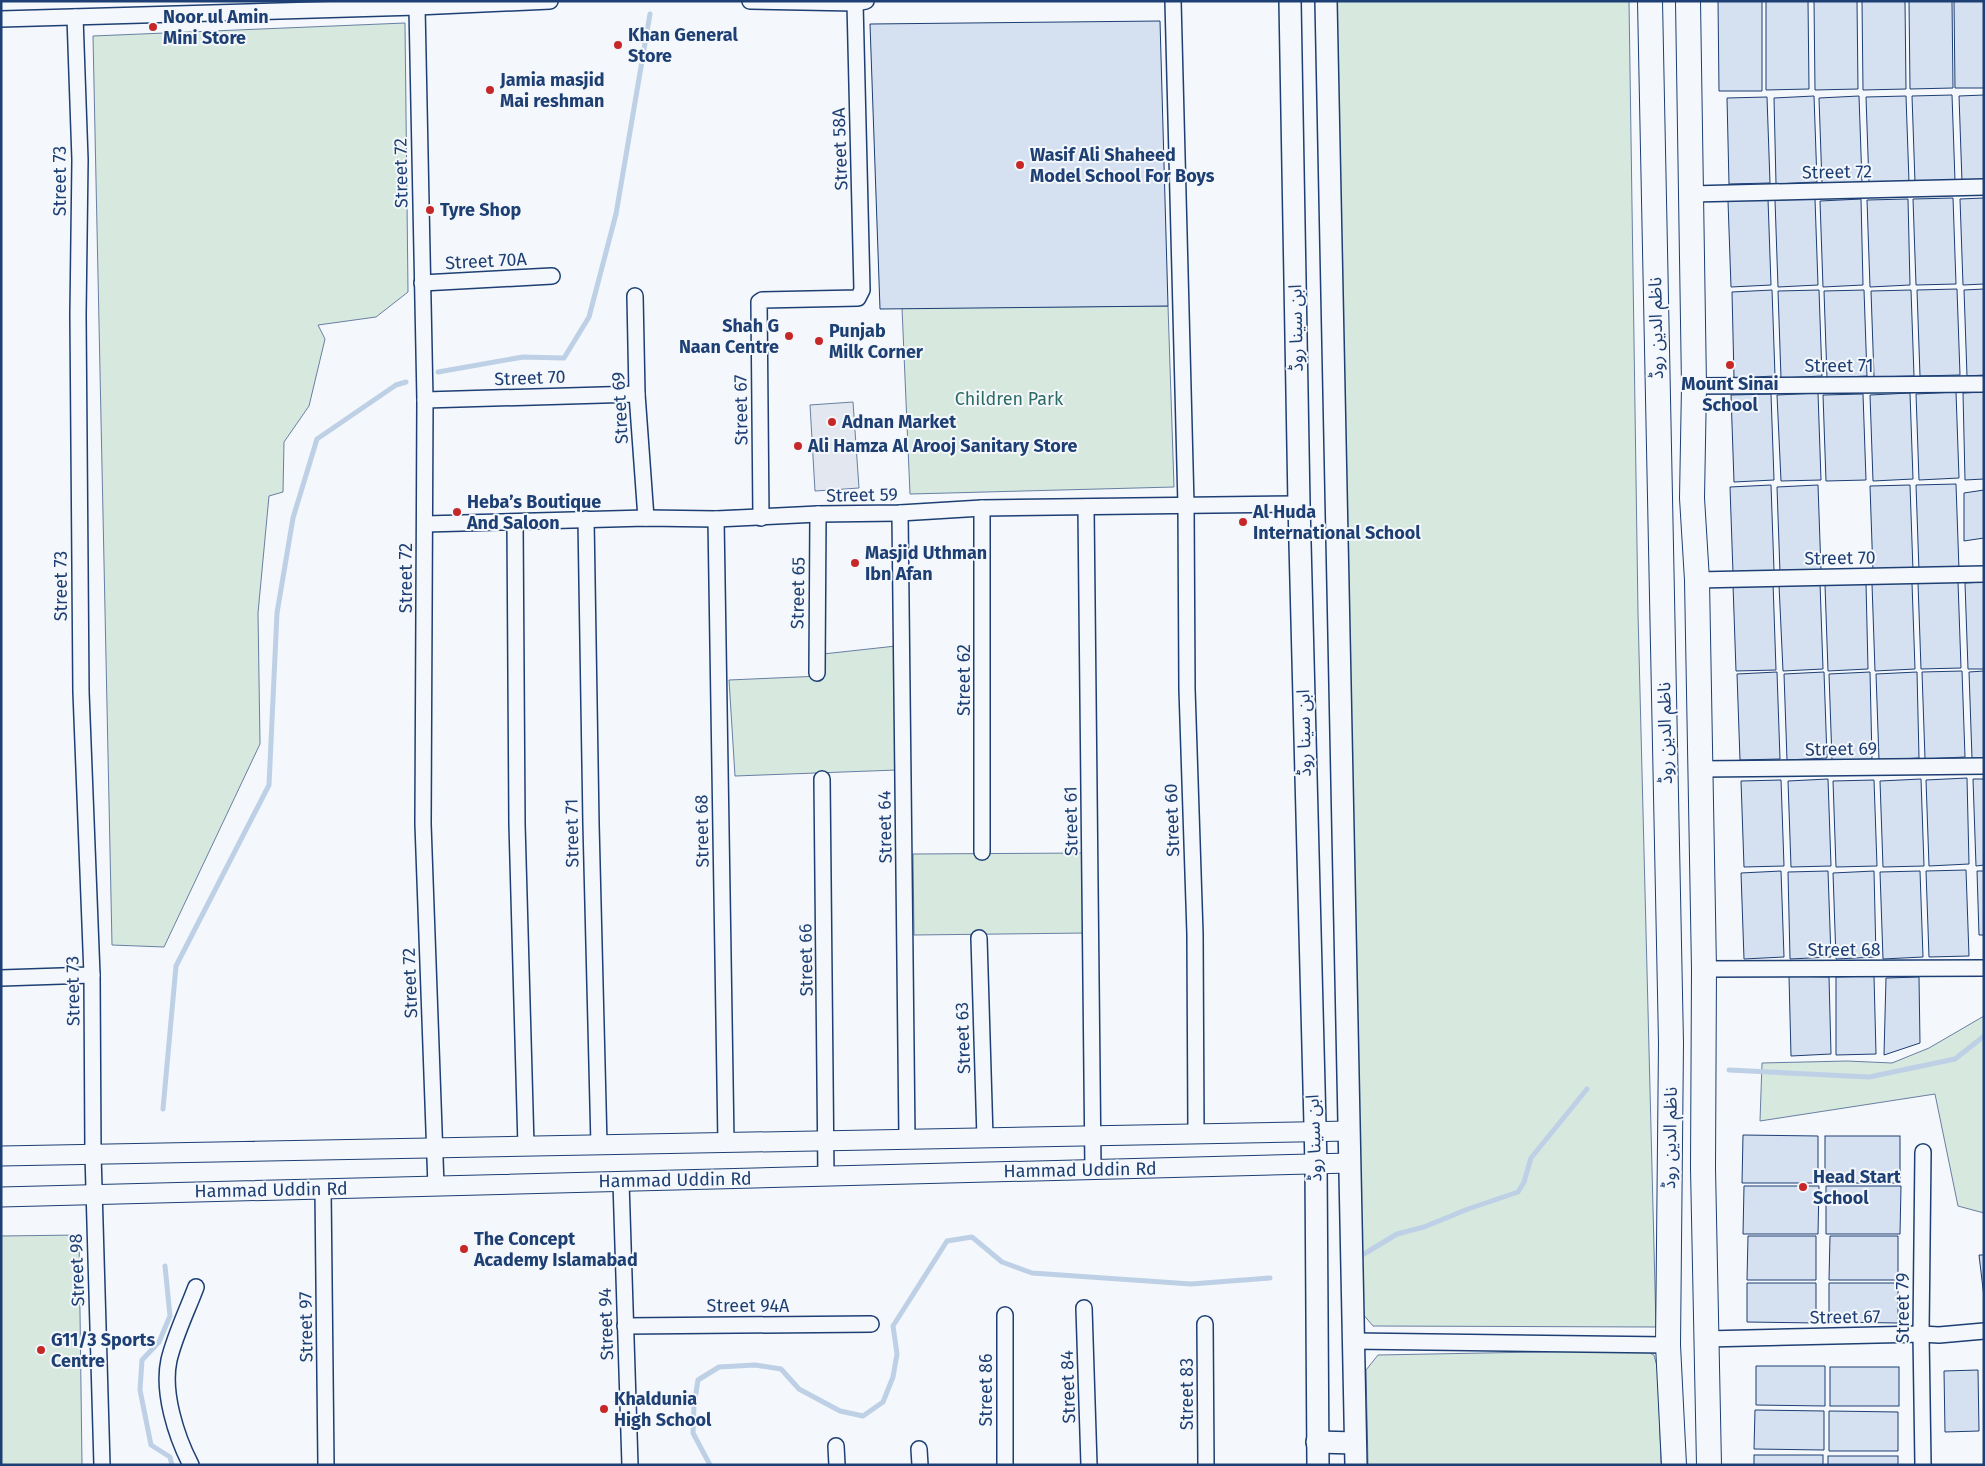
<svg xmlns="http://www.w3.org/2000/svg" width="1985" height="1466" font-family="'Fira Sans','Noto Sans Arabic',sans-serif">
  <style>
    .green { fill: #d7e8df; stroke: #687fa3 }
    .parking { fill: #e3e8f0; stroke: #687fa3 }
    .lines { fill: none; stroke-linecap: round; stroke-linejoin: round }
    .stream { stroke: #bed0e5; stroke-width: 5 }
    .building { fill: #d5e0f0; stroke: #1d3f73 }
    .minor-casing { stroke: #1d3f73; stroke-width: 18 }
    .tertiary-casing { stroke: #1d3f73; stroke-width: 21 }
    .secondary-casing { stroke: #1d3f73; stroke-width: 24 }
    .primary-casing { stroke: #1d3f73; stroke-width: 26 }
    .minor { stroke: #f4f7fb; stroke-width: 15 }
    .tertiary { stroke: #f4f7fb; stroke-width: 19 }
    .secondary { stroke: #f4f7fb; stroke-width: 21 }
    .primary { stroke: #f4f7fb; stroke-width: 24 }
    .poi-dot { fill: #c62828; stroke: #f4f7fb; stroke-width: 2 }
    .labels { text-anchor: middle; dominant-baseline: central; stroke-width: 4; stroke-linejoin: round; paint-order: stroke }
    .poi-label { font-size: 18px; font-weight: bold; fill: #1d3f73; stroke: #f4f7fb; text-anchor: start }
    .street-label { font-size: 18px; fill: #1d3f73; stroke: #f4f7fb }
    .park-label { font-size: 18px; fill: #2c6c60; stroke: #f4f7fb }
  </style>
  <rect width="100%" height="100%" fill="#f4f7fb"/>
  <!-- green -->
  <g class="green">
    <path d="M1334,1H1629L1638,613L1656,1327L1373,1326L1362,1313Z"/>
    <path d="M405,23L408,292L376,317L318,325L325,339L309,406L284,442L283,492L269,496L258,613L260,744L164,947L112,945L93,36Z"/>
    <path d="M1168,306L1174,487L910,494L902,308Z"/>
    <path d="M896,646L897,770L735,776L729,680L821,676L823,654Z"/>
    <path d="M1086,853L1087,933L914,935L913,854Z"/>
    <path d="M1984,1016V1213L1958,1206L1935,1094L1760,1121L1762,1063L1847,1061L1892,1063L1929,1048Z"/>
    <path d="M79,1235L82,1465H1V1236Z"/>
    <path d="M1644,1350L1654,1355L1658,1370L1661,1465H1368L1366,1370L1378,1355Z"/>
  </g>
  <!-- parking -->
  <path class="parking" d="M853,402L859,488L815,491L810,405Z"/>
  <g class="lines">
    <!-- stream -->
    <g class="stream">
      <path d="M438,372L523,357L564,358L589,317L616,214L650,14"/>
      <path d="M1729,1070L1869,1077L1955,1059L1984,1036"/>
      <path d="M163,1109L176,966L269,785L277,613L293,518L317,439L396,385L406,382"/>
      <path d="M1364,1254L1397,1234L1424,1227L1468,1209L1518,1192L1524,1182L1531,1158L1587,1089"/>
      <path d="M165,1266L170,1316L159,1342L142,1360L140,1390L151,1445L170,1457L172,1465"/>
      <path d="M710,1465L693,1433L694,1405L698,1380L719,1367L755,1365L781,1369L799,1389L840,1411L863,1416L883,1402L893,1377L897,1354L893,1326L947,1241L972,1237L1002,1262L1032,1273L1191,1284L1270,1278"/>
    </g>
  </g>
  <!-- building -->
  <g class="building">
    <path d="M1718,1H1762V91H1719Z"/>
    <path d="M1766,1H1808L1809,89L1766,90Z"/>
    <path d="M1814,1H1857L1858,89L1815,90Z"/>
    <path d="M1862,1H1905L1906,89L1863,90Z"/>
    <path d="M1909,1H1952L1953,88L1910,89Z"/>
    <path d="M1954,1H1984V88H1955Z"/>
    <path d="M1160,21L1168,306L880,309L870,24Z"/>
    <path d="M1952,95L1955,181L1915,183L1912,96Z"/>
    <path d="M1984,95V182H1962L1959,96Z"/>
    <path d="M1814,96L1817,182L1776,184L1774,98Z"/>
    <path d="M1859,96L1862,182L1822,184L1819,98Z"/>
    <path d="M1906,96L1909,182L1869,184L1866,97Z"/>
    <path d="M1767,97L1770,183L1729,184L1727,98Z"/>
    <path d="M1953,198L1956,284L1916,285L1913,199Z"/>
    <path d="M1984,198V284L1963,285L1960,199Z"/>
    <path d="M1768,199L1771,285L1731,287L1728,201Z"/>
    <path d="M1815,199L1818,285L1778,287L1775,200Z"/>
    <path d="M1861,199L1863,285L1823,287L1820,201Z"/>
    <path d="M1908,199L1910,285L1870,287L1867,200Z"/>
    <path d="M1957,289L1960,375L1920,376L1917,290Z"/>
    <path d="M1984,289V375L1967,376L1964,290Z"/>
    <path d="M1772,290L1775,376L1734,378L1732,292Z"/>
    <path d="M1819,290L1822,376L1781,378L1778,291Z"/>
    <path d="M1864,290L1867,376L1827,378L1824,291Z"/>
    <path d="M1911,290L1914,376L1874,377L1871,291Z"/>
    <path d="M1956,392L1959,478L1919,480L1916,394Z"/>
    <path d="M1984,392V479L1965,480L1963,393Z"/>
    <path d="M1818,393L1821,480L1781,481L1777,395Z"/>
    <path d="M1910,393L1913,479L1873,481L1870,395Z"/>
    <path d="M1771,394L1774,480L1734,482L1731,395Z"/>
    <path d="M1863,394L1866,480L1826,481L1823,395Z"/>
    <path d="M1956,484L1959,570L1919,571L1916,485Z"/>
    <path d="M1771,485L1774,571L1733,573L1730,487Z"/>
    <path d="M1818,485L1821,571L1780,573L1777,487Z"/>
    <path d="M1910,485L1913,571L1873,573L1870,486Z"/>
    <path d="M1984,490V538L1964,541V493Z"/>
    <path d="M1958,582L1961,668L1921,669L1918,583Z"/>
    <path d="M1984,582V669H1968L1965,583Z"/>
    <path d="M1773,583L1776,670L1736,671L1733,585Z"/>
    <path d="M1820,583L1823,669L1783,671L1779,585Z"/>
    <path d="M1866,583L1868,669L1828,671L1825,585Z"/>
    <path d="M1912,583L1915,669L1875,671L1872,584Z"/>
    <path d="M1962,671L1965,757L1925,759L1922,672Z"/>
    <path d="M1984,671V758H1972L1969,672Z"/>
    <path d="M1777,672L1780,759L1740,760L1737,674Z"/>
    <path d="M1824,672L1827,758L1787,760L1784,674Z"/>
    <path d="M1870,672L1872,759L1832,760L1829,674Z"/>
    <path d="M1917,672L1919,758L1879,760L1876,674Z"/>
    <path d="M1967,778L1969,864L1929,866L1926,780Z"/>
    <path d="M1828,779L1831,866L1791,867L1788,781Z"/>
    <path d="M1921,779L1924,866L1883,867L1880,781Z"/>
    <path d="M1973,779H1984V865L1976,866Z"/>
    <path d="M1781,780L1784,866L1744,867L1741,781Z"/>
    <path d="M1874,780L1877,866L1836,867L1833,781Z"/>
    <path d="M1966,870L1969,956L1929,957L1926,871Z"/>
    <path d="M1781,871L1784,957L1744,959L1741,873Z"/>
    <path d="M1828,871L1831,957L1790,959L1788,872Z"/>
    <path d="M1874,871L1876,957L1836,959L1833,873Z"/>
    <path d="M1920,871L1923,957L1883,959L1880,872Z"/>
    <path d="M1977,871H1984V935H1979Z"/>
    <path d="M1789,976L1829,977L1831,1054L1791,1056Z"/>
    <path d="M1874,976L1876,1054L1836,1055V977Z"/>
    <path d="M1919,977L1920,1043L1884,1055L1886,978Z"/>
    <path d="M1743,1135L1818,1136V1183H1742Z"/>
    <rect x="1825" y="1136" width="75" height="47"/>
    <path d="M1744,1186H1819L1818,1234H1743Z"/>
    <path d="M1826,1186H1901L1900,1234H1826Z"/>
    <path d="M1748,1236H1816V1280H1747Z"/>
    <path d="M1830,1236H1898V1280H1829Z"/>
    <path d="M1979,1255H1984V1297Z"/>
    <path d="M1747,1283H1816V1323L1747,1322Z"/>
    <path d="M1829,1283H1898V1323L1829,1322Z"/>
    <path d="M1756,1366H1825V1406L1756,1405Z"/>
    <rect x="1830" y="1367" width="69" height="39"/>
    <path d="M1978,1370L1979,1431L1945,1432L1944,1371Z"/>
    <path d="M1755,1410L1824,1411V1450L1754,1449Z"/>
    <path d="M1829,1411L1898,1412V1451H1829Z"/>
    <rect x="1754" y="1455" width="69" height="10"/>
    <rect x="1828" y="1456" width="70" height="9"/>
  </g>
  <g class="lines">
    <defs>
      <g id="minor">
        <path d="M750,1L855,3L866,1"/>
        <path d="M1173,1L1186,505L1187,689L1195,934L1196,1134"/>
        <path d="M417,7L425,400L423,824L436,1186"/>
        <path d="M75,17L80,160L78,315L81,692L92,975L93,1154L102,1465"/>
        <path d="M1,19L417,7L550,1"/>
        <path d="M1691,194L1984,187"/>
        <path d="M422,283L552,276"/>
        <path d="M635,296L637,394L646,518"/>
        <path d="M1694,386L1984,384"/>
        <path d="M425,400L637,394"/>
        <path d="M1086,507L1093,1170"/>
        <path d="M982,508V852"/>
        <path d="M900,513L907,1139"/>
        <path d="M761,518L759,302L762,300L858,298L862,290L855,3"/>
        <path d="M586,519L591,824L599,1145"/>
        <path d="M716,519L726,1143"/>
        <path d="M515,522L517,824L526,1146"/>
        <path d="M425,524L646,518L716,519L818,514L900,513L982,508L1299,504"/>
        <path d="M1697,580L1984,574"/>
        <path d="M817,673L818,514"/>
        <path d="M1700,769L1984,766"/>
        <path d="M822,779L826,1177"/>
        <path d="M979,938L985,1138"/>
        <path d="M1704,969L1984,968"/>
        <path d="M1,978L92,975"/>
        <path d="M1923,1152L1921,1334L1923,1465"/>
        <path d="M621,1182L630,1465"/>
        <path d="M323,1189L326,1465"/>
        <path d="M1084,1308L1089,1465"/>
        <path d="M1005,1315V1465"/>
        <path d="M1205,1324L1206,1465"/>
        <path d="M625,1326L871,1324"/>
        <path d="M1706,1339L1921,1334L1939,1335L1984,1331"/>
        <path d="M1353,1341L1668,1345"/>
        <path d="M836,1446L837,1465"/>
        <path d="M919,1449L920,1465"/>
        <path d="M191,1465C176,1436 162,1392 169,1360C175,1335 187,1311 196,1287"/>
      </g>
      <g id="tertiary">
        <path d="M1,1156L1349,1131"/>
        <path d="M1,1197L1350,1163"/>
      </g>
      <g id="secondary">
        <path d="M1290,1L1299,504L1316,1164L1318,1465"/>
        <path d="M1326,1L1356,1465"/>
        <path d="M1317,1442L1355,1443"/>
      </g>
      <g id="primary">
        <path d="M1650,1L1671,1043L1668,1345L1674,1465"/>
        <path d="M1688,1L1694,386L1692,498L1697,580L1704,969L1703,1168L1709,1465"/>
      </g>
    </defs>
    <!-- minor casing -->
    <use href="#minor" class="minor-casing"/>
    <!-- tertiary casing -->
    <use href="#tertiary" class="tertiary-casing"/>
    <!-- secondary casing -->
    <use href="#secondary" class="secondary-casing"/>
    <!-- primary casing -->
    <use href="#primary" class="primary-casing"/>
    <!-- minor -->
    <use href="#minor" class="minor"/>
    <!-- tertiary -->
    <use href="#tertiary" class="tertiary"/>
    <!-- secondary -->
    <use href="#secondary" class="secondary"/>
    <!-- primary -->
    <use href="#primary" class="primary"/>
  </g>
  <!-- markers -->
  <g class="poi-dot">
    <circle cx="153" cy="27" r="5"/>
    <circle cx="618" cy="45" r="5"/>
    <circle cx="490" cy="90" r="5"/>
    <circle cx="1020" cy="165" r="5"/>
    <circle cx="430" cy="210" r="5"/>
    <circle cx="789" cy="336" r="5"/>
    <circle cx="819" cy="341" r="5"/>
    <circle cx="1730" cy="365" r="5"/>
    <circle cx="832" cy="422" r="5"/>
    <circle cx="798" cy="446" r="5"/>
    <circle cx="457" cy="512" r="5"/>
    <circle cx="1243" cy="522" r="5"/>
    <circle cx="855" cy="563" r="5"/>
    <circle cx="1803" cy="1187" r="5"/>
    <circle cx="464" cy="1249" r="5"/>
    <circle cx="41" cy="1350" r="5"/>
    <circle cx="604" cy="1409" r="5"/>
  </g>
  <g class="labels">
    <!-- poi labels -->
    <g class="poi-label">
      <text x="163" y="17">Noor ul Amin<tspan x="163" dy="21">Mini Store</tspan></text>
      <text x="628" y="35">Khan General<tspan x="628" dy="21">Store</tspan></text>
      <text x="500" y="80">Jamia masjid<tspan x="500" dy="21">Mai reshman</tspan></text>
      <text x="1030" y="155">Wasif Ali Shaheed<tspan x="1030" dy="21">Model School For Boys</tspan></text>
      <text x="440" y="210">Tyre Shop</text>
      <text x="779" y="326" text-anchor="end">Shah G<tspan x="779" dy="21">Naan Centre</tspan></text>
      <text x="829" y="331">Punjab<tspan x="829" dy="21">Milk Corner</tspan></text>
      <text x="1730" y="384" text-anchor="middle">Mount Sinai<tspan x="1730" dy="21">School</tspan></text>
      <text x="842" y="422">Adnan Market</text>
      <text x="808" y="446">Ali Hamza Al Arooj Sanitary Store</text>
      <text x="467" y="502">Heba’s Boutique<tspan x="467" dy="21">And Saloon</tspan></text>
      <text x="1253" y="512">Al Huda<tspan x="1253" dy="21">International School</tspan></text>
      <text x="865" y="553">Masjid Uthman<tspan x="865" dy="21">Ibn Afan</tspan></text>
      <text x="1813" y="1177">Head Start<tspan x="1813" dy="21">School</tspan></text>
      <text x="474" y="1239">The Concept<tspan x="474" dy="21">Academy Islamabad</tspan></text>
      <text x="51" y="1340">G11/3 Sports<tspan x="51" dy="21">Centre</tspan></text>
      <text x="614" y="1399">Khaldunia<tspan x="614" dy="21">High School</tspan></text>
    </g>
    <!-- street labels -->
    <g class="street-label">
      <text transform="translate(840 149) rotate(-92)">Street 58A</text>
      <text transform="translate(1837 172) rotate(-1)">Street 72</text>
      <text transform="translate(401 173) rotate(-91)">Street 72</text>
      <text transform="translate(60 181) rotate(-90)">Street 73</text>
      <text transform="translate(486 261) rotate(-3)">Street 70A</text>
      <text transform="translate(1296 328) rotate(-91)">ابن سینا روڈ</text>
      <text transform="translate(1656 328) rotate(-91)">ناظم الدین روڈ</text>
      <text x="1839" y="366">Street 71</text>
      <text transform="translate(530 378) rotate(-2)">Street 70</text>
      <text transform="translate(620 408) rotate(-93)">Street 69</text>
      <text transform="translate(741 410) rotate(-91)">Street 67</text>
      <text transform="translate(862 495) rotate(-1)">Street 59</text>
      <text transform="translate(1840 558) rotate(-1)">Street 70</text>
      <text transform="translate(406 578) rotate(-90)">Street 72</text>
      <text transform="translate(61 586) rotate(-90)">Street 73</text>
      <text transform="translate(798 593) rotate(-89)">Street 65</text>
      <text transform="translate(964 680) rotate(-90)">Street 62</text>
      <text transform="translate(1304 733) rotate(-91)">ابن سینا روڈ</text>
      <text transform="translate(1665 733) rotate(-91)">ناظم الدین روڈ</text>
      <text transform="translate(1841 749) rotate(-1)">Street 69</text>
      <text transform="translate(1172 820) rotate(-92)">Street 60</text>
      <text transform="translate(1071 821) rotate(-91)">Street 61</text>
      <text transform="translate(885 827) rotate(-91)">Street 64</text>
      <text transform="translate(702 831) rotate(-91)">Street 68</text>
      <text transform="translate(572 833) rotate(-91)">Street 71</text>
      <text x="1844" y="950">Street 68</text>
      <text transform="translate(806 960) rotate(-91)">Street 66</text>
      <text transform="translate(410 983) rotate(-92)">Street 72</text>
      <text transform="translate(73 991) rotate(-91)">Street 73</text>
      <text transform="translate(963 1038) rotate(-92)">Street 63</text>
      <text transform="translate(1314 1138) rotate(-92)">ابن سینا روڈ</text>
      <text transform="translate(1670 1138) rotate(-89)">ناظم الدین روڈ</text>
      <text transform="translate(1080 1170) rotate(-1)">Hammad Uddin Rd</text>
      <text transform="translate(675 1180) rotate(-1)">Hammad Uddin Rd</text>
      <text transform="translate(271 1190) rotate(-1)">Hammad Uddin Rd</text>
      <text transform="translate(77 1270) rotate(-92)">Street 98</text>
      <text x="748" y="1306">Street 94A</text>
      <text transform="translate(1903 1308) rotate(-90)">Street 79</text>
      <text transform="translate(1845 1317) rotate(-1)">Street 67</text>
      <text transform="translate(606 1324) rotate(-92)">Street 94</text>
      <text transform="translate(306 1327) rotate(-91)">Street 97</text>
      <text transform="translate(1068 1387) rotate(-92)">Street 84</text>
      <text transform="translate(986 1390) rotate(-90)">Street 86</text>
      <text transform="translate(1187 1394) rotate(-90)">Street 83</text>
    </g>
    <!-- park labels -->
    <g class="park-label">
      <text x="1009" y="399">Children Park</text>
    </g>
  </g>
  <!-- border -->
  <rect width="1985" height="1466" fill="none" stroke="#1d3f73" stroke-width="5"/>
</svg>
